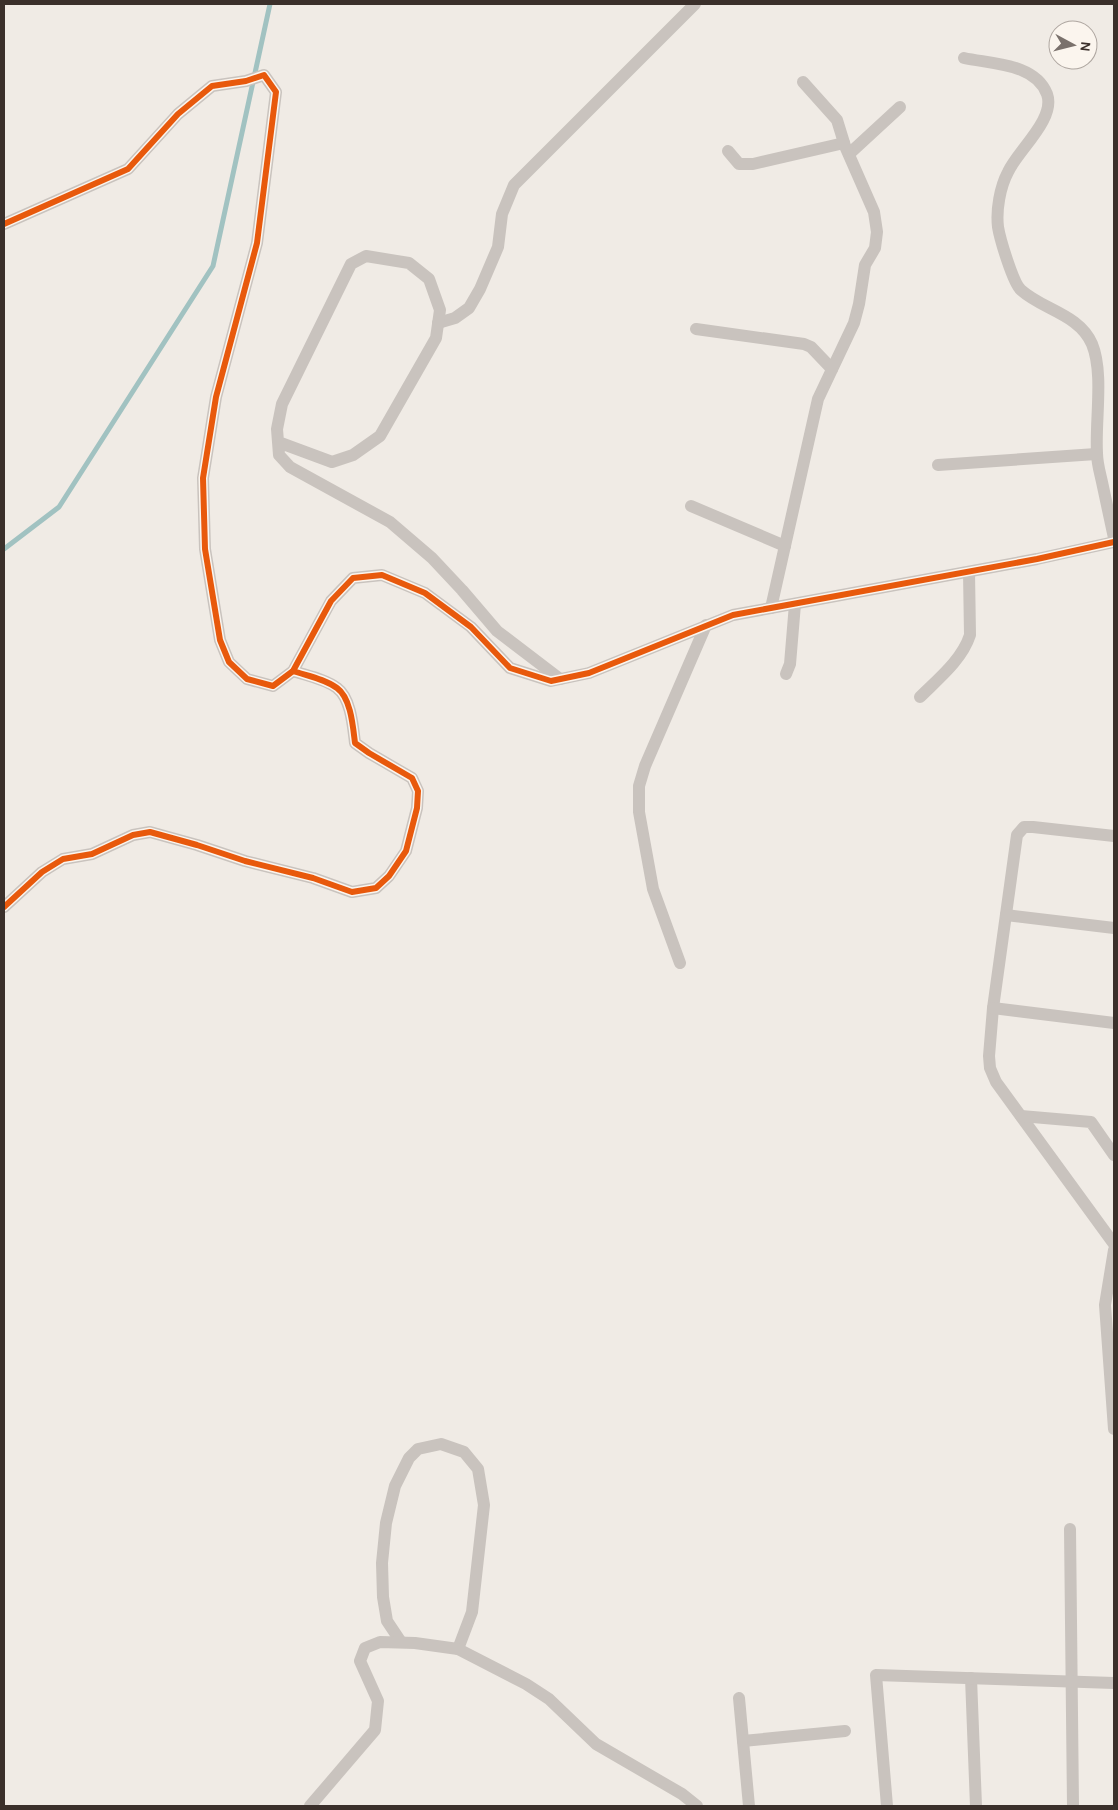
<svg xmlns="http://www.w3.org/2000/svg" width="1118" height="1810" font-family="Karla,sans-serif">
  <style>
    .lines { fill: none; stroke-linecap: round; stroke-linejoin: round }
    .stream { stroke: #a1c2c1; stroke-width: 5 }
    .street { stroke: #c9c3be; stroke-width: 12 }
    .cycleway-casing { stroke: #fbf5ee; stroke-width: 9 }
    .cycleway { stroke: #e8590c; stroke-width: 6 }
  </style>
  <rect width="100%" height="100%" fill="#f0ebe5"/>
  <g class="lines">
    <!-- stream -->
    <path class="stream" d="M4,549L59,507L213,266L270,4"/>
    <!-- street -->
    <g class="street">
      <path d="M964,58C991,64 1035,63 1047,94C1056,119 1018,150 1008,172C1000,187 996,210 998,227C1000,239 1013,283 1021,290C1043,310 1079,314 1092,344C1104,373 1095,421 1097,453C1097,463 1100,473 1102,482C1106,501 1110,519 1114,538"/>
      <path d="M728,151L739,164H753L844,143"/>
      <path d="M849,154L900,107"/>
      <path d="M4,224L128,169L178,114L212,86L246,81L264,75L276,92L257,243L216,397L203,478L205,549L220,640L229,662L247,679L273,686L293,671L331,601L353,578L382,575L425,593L471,627L510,668L551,681L589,673L733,615L1037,559L1114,542"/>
      <path d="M438,323L455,318L469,308L480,289L498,247L502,214L514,185L695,4"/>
      <path d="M696,329L804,344L811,347L832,369"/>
      <path d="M278,442L332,462L353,455L380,436L436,338L440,310L429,279L409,263L366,256L351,264L282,404L277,429L279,455L290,467L390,522L432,558L462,590L497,631L560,679"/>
      <path d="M938,465L1096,454"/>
      <path d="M691,506L785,546"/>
      <path d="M771,608L818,399L854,323L859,304L865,265L875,248L877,232L874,212L845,146L837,120L803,82"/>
      <path d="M786,674L790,664L795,604"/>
      <path d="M920,697C938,679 962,660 970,635L969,572"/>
      <path d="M1114,836L1033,827H1024L1017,835L993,1008L989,1056L990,1068L996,1082L1114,1244"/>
      <path d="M4,907L42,872L63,859L92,854L133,835L150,832L197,845L245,861L313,878L352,892L376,888L389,876L406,851L417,808L418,791L412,778L369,753L355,743C353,727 351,698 337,688C325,679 308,676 293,671"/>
      <path d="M1006,915L1114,928"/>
      <path d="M680,963L653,889L639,812V786L645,766L706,625"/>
      <path d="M993,1008L1114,1023"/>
      <path d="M1021,1116L1091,1122L1114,1155"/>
      <path d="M1114,1250L1105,1305L1114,1429"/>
      <path d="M1070,1529L1073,1806"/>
      <path d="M401,1642L387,1621L383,1597L382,1563L386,1523L395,1486L409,1458L418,1449L441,1444L464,1452L478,1469L484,1505L472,1612L458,1649"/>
      <path d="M971,1678L976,1806"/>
      <path d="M739,1698L749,1806"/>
      <path d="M743,1741L845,1731"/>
      <path d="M310,1806L375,1730L378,1701L360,1661L365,1648L380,1642L415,1643L458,1649L526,1684L549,1699L596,1744L682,1794L697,1806"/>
      <path d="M887,1806L876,1675L1114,1683"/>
    </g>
    <defs>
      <g id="cycleway">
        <path d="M4,224L128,169L178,114L212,86L246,81L264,75L276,92L257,243L216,397L203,478L205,549L220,640L229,662L247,679L273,686L293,671L331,601L353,578L382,575L425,593L471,627L510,668L551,681L589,673L733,615L1037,559L1114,542"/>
        <path d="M4,907L42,872L63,859L92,854L133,835L150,832L197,845L245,861L313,878L352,892L376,888L389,876L406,851L417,808L418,791L412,778L369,753L355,743C353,727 351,698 337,688C325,679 308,676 293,671"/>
      </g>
    </defs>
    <!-- cycleway casing -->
    <use href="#cycleway" class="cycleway-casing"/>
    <!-- cycleway -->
    <use href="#cycleway" class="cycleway"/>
  </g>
  <!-- border -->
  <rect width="1118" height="1810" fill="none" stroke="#3b302b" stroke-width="10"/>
  <!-- north arrow -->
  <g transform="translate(1073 45) rotate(97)"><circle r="24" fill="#fbf5ee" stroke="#aea6a0"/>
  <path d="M0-4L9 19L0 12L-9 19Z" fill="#7a716c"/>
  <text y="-8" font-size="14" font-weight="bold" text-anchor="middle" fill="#3b302b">N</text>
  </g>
</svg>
